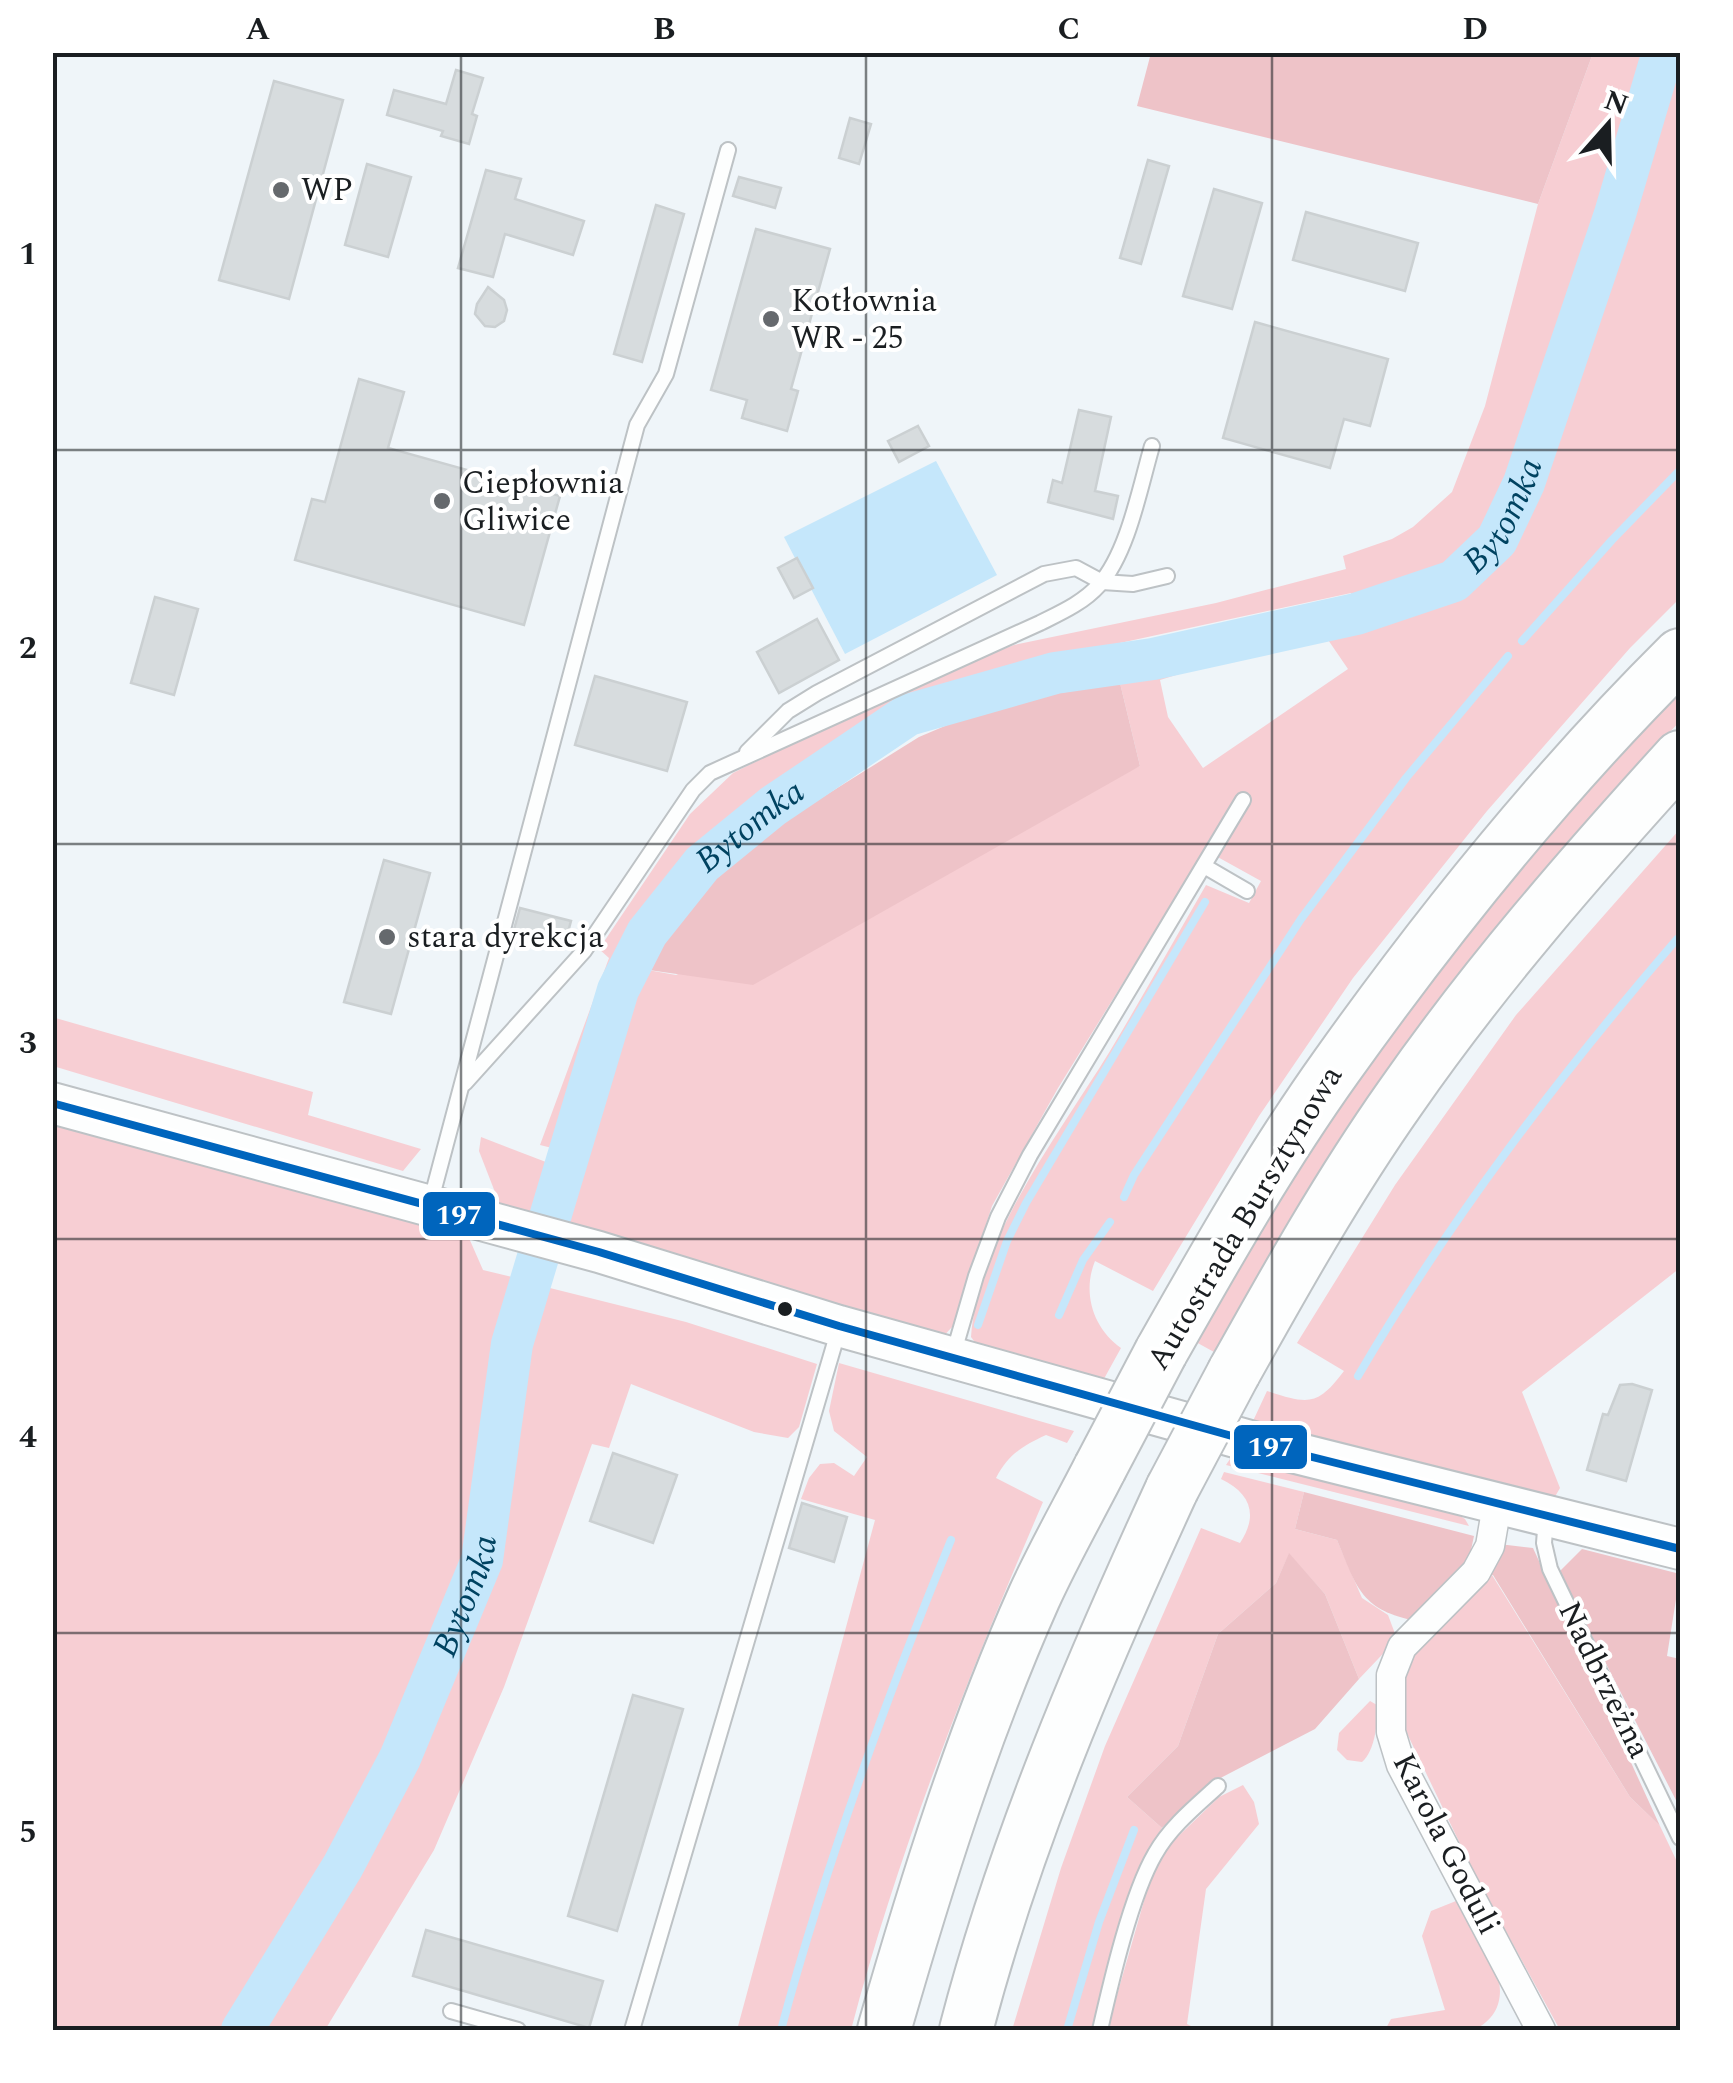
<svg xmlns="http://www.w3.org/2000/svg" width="1733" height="2083" font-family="Spectral,serif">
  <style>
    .green { fill: #f7ced3 }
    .forest { fill: #eec3c8 }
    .water { fill: #c5e7fb }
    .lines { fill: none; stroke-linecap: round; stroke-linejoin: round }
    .stream { stroke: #c5e7fb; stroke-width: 8 }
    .river { stroke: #c5e7fb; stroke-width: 42 }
    .building { fill: #d7dcde; stroke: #cbd0d2; stroke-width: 2.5 }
    .lane-casing { stroke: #bdc2c5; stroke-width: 18 }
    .street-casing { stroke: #bdc2c5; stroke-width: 31 }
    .secondary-casing { stroke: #bdc2c5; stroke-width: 44 }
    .highway-casing { stroke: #bdc2c5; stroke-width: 56 }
    .lane { stroke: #fdfefe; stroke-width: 14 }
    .street { stroke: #fdfefe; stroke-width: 28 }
    .secondary { stroke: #fdfefe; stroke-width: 40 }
    .highway { stroke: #fdfefe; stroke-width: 52 }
    .highway-bridge-casing { stroke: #bdc2c5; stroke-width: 56; stroke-linecap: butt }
    .highway-bridge { stroke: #fdfefe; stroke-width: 52 }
    .bus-1-casing { stroke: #fff; stroke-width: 15 }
    .bus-1 { stroke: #0065bd; stroke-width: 8 }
    .grid { fill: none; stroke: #1a1e21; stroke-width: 2.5; stroke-opacity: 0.55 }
    .poi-dot { fill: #65696d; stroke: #fff; stroke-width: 4 }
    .bus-dot { fill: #1a1e21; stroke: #fff; stroke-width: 4 }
    .labels { text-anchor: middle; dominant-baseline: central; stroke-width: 8; stroke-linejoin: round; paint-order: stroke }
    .poi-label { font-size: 32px; fill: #1a1e21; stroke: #fff; text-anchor: start }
    .street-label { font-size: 32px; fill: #1a1e21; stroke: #fff }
    .water-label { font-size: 35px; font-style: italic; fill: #004361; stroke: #fff }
    .line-badge { stroke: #fff; stroke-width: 4 }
    .badge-label { font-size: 28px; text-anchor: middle; font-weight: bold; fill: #fff }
    .neatline { fill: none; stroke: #1a1e21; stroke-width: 4 }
    .grid-label { font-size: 32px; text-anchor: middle; font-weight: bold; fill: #1a1e21 }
  </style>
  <rect width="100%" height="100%" fill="#eff5f9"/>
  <!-- green -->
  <g class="green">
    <path d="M1593,53H1680V598L1630,648L1487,811L1353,978L1259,1116L1153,1291L1095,1261C1082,1293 1093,1328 1121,1348L1100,1386L983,1353L971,1337C978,1238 1059,1134 1110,1051C1143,996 1174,940 1206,885L1249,903L1261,881L1205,850L1058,1088L992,1206L953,1326L939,1341L565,1224L622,1011L642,969L676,975L1140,766L1120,683L1216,653L1221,661L1160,680L1168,717L1203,768L1348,669L1322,631L1362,627L1351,593L1037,661L905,704L744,811L668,882L619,966L560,1150L540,1145L609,958L599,949L690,814L733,773L906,686L1014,645L1216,603L1346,569L1343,556L1392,539L1413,527L1452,492L1485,406L1538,204Z"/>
    <path d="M1680,683V721L1619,788L1299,1210L1214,1352L1194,1341L1287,1180L1484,904Z"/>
    <path d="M1680,829V1268L1522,1392L1560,1488L1553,1500L1281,1438L1253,1421L1267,1391C1308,1404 1317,1407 1344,1371L1297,1343L1395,1185L1516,1015Z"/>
    <path d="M52,1017L313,1092L308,1115L421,1149L403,1171L53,1066Z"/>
    <path d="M52,1119L465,1229L483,1270L520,1279L498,1330L470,1564L398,1723L331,1855L225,2030H53Z"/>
    <path d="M481,1137L559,1167L541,1217L500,1205L479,1151Z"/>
    <path d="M542,1286L686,1322L817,1364L799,1427L788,1438L754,1432L631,1384L609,1448L592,1444L504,1687L434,1850L325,2030H259L385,1824L451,1680L501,1547L526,1365Z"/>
    <path d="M839,1363L1074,1431L1067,1443L1046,1435C1022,1446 1008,1455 996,1478L1043,1502C969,1674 899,1848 851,2030H737L875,1520L801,1499L809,1478L820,1464L834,1463L854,1476L867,1457L834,1431L829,1411Z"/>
    <path d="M1230,1459L1259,1461L1441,1504L1465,1519L1469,1526L1226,1465Z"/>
    <path d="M1224,1472L1304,1492L1295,1529L1337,1540L1362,1598L1388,1615L1397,1639L1359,1679L1325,1594L1289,1554L1276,1583L1218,1634L1178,1746L1127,1797L1162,1828L1134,1878L1092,2030H1012L1061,1868L1105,1746L1201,1528L1240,1543C1259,1514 1250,1493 1221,1479Z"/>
    <path d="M1492,1575L1630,1797L1660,1826L1680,1868V2030H1560L1476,1877L1402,1723V1681L1415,1649L1483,1576Z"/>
    <path d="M1370,1701L1377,1705C1378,1722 1375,1751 1362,1762L1347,1760L1337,1750L1339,1733Z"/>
    <path d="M1243,1785L1254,1802L1259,1824L1206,1889L1187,2024L1199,2030H1107L1148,1887L1163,1851L1219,1797Z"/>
    <path d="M1461,1899C1481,1937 1530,2002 1474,2030H1385L1391,2019L1445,2010L1422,1936L1431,1911Z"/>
  </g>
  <!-- forest -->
  <g class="forest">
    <path d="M1151,53V52L1593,53L1538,204L1137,106Z"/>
    <path d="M1120,683L1140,766L753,985L642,969L695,892L757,838L919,737L999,703Z"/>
    <path d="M1304,1492L1474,1536L1468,1564L1412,1620C1360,1609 1356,1585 1337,1540L1295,1529Z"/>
    <path d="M1499,1544L1533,1548L1660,1826L1630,1797L1493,1575L1483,1576Z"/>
    <path d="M1582,1549L1680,1574L1667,1656L1680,1659V1808L1559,1572Z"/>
    <path d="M1289,1553L1325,1594L1359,1679L1315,1729L1207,1785L1162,1828L1127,1797L1178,1746L1218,1634L1276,1583Z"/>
  </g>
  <!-- water -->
  <path class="water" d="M936,461L997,575L845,654L784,537Z"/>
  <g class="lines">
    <!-- stream -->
    <g class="stream">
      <path d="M1522,641L1612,540L1680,470"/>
      <path d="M1124,1197L1134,1175L1301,919L1406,778L1508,656"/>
      <path d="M1059,1315L1083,1260L1110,1222"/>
      <path d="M978,1325L1007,1241L1026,1203L1205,902"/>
      <path d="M1358,1376C1450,1219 1558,1077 1677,939"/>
      <path d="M781,2030C826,1863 885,1701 951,1540"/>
      <path d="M1067,2030L1099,1922L1134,1830"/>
    </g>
    <!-- river -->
    <path class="river" id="s1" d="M242,2030L343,1866L400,1758L482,1560L512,1344L618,990L647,933L702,864L773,806L908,715L1055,673L1153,659L1356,614L1454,581L1497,540L1524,483L1615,214L1663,52"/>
  </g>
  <!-- building -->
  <g class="building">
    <path d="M456,70L483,78L472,114L477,116L469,144L441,136L443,131L387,115L394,90L446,104Z"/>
    <path d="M274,81L343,100L289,299L219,280Z"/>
    <path d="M850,118L871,124L859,164L839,158Z"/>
    <path d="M1148,160L1169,166L1141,264L1120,258Z"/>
    <path d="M367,164L411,177L388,257L345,245Z"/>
    <path d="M486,170L521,179L515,199L584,221L573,255L505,234L493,277L458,268Z"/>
    <path d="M739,177L781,188L775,208L733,196Z"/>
    <path d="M1214,189L1262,203L1232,309L1183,296Z"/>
    <path d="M656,205L684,214L642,362L614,354Z"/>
    <path d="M1306,212L1418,243L1405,291L1293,260Z"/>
    <path d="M756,229L830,249L791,389L798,391L787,431L742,418L747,400L711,390Z"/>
    <path d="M488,287L504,300L507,310L504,321L495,327L485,326L475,314L477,304Z"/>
    <path d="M1255,322L1388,359L1370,426L1344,419L1330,468L1223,438Z"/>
    <path d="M359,379L404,392L388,448L560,496L524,625L295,560L312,499L325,502Z"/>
    <path d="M1079,410L1111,417L1095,491L1118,496L1113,519L1048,502L1053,480L1062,483Z"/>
    <path d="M918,426L929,446L899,462L888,441Z"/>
    <path d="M797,558L813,588L794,598L778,568Z"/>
    <path d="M155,597L198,609L174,695L131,683Z"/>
    <path d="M817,619L839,660L779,693L757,652Z"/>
    <path d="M595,676L687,702L667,771L575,745Z"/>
    <path d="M384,860L430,873L391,1014L344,1002Z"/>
    <path d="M520,908L571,921L564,947L513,933Z"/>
    <path d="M1632,1384L1652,1390L1626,1481L1587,1470L1603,1414L1608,1415L1620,1385Z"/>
    <path d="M613,1453L677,1475L653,1543L590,1521Z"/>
    <path d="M802,1503L847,1517L834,1562L789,1548Z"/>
    <path d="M633,1695L683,1709L617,1931L568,1916Z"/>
    <path d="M426,1930L603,1981L589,2028L413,1976Z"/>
  </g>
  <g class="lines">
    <defs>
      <g id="lane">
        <path d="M747,752L788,711L817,693L1044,574L1076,568L1102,582L1133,584L1167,576"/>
        <path d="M1204,866L1247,891"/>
        <path d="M465,1083L584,951L693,790L710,773L1040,623C1060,613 1083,603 1099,585C1128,553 1140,487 1152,446"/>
        <path d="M430,1204L637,425L666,374L728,150"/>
        <path d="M953,1355L976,1276L998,1217L1030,1155L1243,800"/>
        <path d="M1546,1518L1544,1543L1550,1569L1680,1838"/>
        <path d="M451,2011L518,2030"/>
        <path d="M632,2030L838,1332"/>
        <path d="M1100,2030C1111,1982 1131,1895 1155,1854C1170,1827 1196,1806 1218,1786"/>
      </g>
      <path id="street" d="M1497,1505L1490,1546L1476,1572L1402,1647L1391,1675V1732L1401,1765L1541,2030"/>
      <path id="secondary" d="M52,1103L599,1252L839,1326L1264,1445L1680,1549"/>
      <g id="highway">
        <path d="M1161,1352C1216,1255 1271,1158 1336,1067C1440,921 1553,781 1680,655"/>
        <path d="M1234,1372C1286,1279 1338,1186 1400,1098C1484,977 1581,866 1680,757"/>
        <path d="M884,2030C926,1884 972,1736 1034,1597C1054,1553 1078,1511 1100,1468"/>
        <path d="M966,2030C1015,1842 1091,1665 1172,1489"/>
      </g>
    </defs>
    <!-- lane casing -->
    <use href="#lane" class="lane-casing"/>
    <!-- street casing -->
    <use href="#street" class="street-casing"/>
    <!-- secondary casing -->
    <use href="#secondary" class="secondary-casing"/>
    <!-- highway casing -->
    <use href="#highway" class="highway-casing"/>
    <!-- lane -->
    <use href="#lane" class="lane"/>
    <!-- street -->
    <use href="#street" class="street"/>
    <!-- secondary -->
    <use href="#secondary" class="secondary"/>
    <!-- highway -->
    <use href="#highway" class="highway"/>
    <defs>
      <g id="highway-bridge">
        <path d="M1100,1468L1161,1352"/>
        <path d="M1172,1489L1234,1372"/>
      </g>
    </defs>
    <!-- highway-bridge casing -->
    <use href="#highway-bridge" class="highway-bridge-casing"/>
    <!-- highway-bridge -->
    <use href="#highway-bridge" class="highway-bridge"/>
    <defs>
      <path id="bus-1" d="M52,1103L599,1252L839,1326L1264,1445L1680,1549"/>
    </defs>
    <!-- bus-1 casing -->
    <use href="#bus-1" class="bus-1-casing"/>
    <!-- bus-1 -->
    <use href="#bus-1" class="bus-1"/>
  </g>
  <!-- grid -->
  <path class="grid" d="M461,52V2030M866,52V2030M1272,52V2030M52,450H1680M52,844H1680M52,1239H1680M52,1633H1680"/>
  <!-- markers -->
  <g class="poi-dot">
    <circle cx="281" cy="190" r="10"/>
    <circle cx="771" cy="319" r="10"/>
    <circle cx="442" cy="501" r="10"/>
    <circle cx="387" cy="937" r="10"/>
  </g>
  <circle class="bus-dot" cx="785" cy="1309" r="9"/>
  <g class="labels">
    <!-- poi labels -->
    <g class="poi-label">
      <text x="301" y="190">WP</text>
      <text x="791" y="301">Kotłownia<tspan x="791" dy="37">WR - 25</tspan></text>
      <text x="462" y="483">Ciepłownia<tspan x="462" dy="37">Gliwice</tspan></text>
      <text x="407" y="937">stara dyrekcja</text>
    </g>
    <!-- street labels -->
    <g class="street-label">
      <text transform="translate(1245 1218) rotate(-59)">Autostrada Bursztynowa</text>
      <text transform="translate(1604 1680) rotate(64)">Nadbrzeżna</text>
      <text transform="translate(1446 1844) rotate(63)">Karola Goduli</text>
    </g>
    <!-- water labels -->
    <g class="water-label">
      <text stroke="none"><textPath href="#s1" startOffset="2170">Bytomka</textPath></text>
      <text stroke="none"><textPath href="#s1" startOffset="1330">Bytomka</textPath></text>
      <text stroke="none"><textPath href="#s1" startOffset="490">Bytomka</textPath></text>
    </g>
  </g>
  <g class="line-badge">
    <rect x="421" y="1190" width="76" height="48" rx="10" fill="#0065bd"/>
    <rect x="1232" y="1423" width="77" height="48" rx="10" fill="#0065bd"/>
  </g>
  <g class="badge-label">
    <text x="459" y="1224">197</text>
    <text x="1271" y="1456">197</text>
  </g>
  <!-- border -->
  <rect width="1733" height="2083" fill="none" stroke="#ffffff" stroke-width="110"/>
  <!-- north arrow -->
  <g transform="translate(1608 125) rotate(20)" stroke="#ffffff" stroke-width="8" paint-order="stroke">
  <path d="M0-8L18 38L0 25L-18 38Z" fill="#1a1e21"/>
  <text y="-15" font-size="28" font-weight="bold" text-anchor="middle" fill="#1a1e21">N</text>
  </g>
  <rect x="55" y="55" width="1623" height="1973" class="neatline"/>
  <g class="grid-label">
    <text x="258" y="39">A</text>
    <text x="664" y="39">B</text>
    <text x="1069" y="39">C</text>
    <text x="1475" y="39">D</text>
    <text x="28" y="264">1</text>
    <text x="28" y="658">2</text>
    <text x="28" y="1053">3</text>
    <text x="28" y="1447">4</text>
    <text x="28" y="1842">5</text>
  </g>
</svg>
